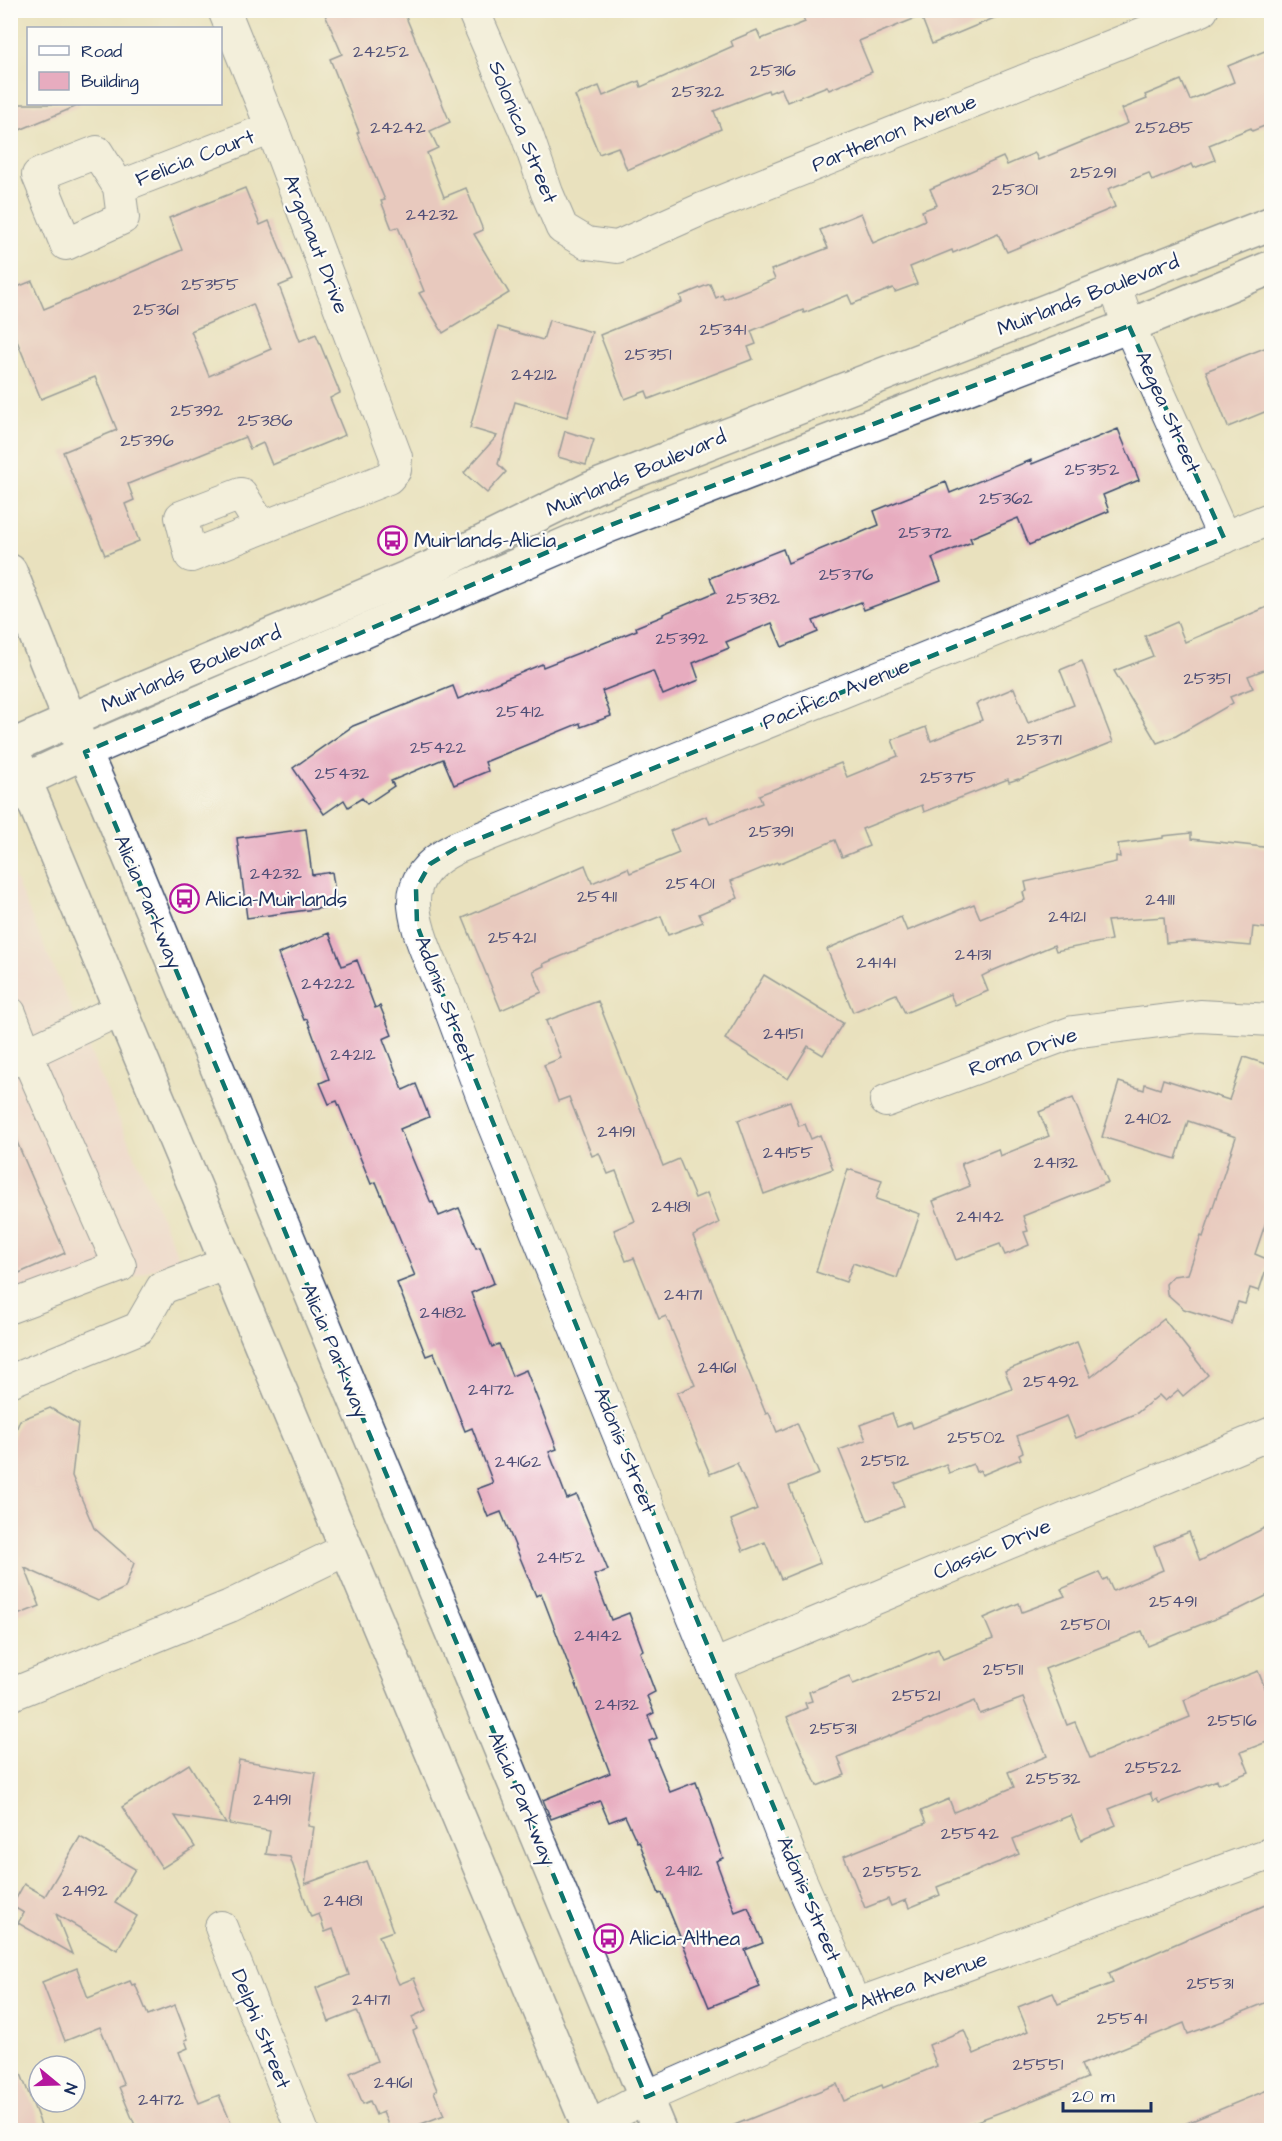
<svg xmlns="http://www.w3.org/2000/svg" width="1282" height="2141" font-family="'Architects Daughter',sans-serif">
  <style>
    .built { fill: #f4cfdd }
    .building { fill: #e7acbf; fill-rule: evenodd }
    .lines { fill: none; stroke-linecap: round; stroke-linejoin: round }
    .minor-casing { stroke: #3a4a6c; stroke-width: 34 }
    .major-casing { stroke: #3a4a6c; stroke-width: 36 }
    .minor { stroke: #fff; stroke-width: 32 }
    .major { stroke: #fff; stroke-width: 33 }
    .marked { fill: none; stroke: #0f766e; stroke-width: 4.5; stroke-dasharray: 12 8; stroke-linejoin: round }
    .labels { text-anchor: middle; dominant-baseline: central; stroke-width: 4.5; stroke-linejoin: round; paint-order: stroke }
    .number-label { font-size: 18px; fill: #4e4e76 }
    .street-label { font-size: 21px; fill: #1b2f5e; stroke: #fdfcf7 }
    .poi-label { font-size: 21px; fill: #1b2f5e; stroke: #fdfcf7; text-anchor: start }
  </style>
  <rect width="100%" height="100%" fill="#fdfcf7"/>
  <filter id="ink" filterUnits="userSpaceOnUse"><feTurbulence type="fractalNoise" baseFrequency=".0167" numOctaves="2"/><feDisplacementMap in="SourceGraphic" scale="12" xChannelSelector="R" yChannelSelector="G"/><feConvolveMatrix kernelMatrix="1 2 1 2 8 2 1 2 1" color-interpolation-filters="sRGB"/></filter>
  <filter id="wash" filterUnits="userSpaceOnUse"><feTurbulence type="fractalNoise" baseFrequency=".008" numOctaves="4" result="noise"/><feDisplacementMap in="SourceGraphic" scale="24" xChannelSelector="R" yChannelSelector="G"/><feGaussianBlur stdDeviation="1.35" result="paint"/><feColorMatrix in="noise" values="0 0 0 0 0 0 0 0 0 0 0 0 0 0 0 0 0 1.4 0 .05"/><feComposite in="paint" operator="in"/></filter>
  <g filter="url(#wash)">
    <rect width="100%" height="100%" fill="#e9e1be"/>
    <!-- built -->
    <path class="built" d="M10,867L179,1258L11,1328H10Z"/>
    <g id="blocks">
      <!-- building -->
      <g class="building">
        <path d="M323,10H403L450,122L430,131L438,148L427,153L444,197L466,188L483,230L474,234L509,293L443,333L419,293L424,291L398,227L392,229L381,201L385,200L357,133L359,132L330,59L342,54Z"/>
        <path d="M800,10L1011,11L932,44L921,16L859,41L872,72L829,90L827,86L787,102L781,88L769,93L768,90L714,111L721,129L627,170L618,147L599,154L575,96L599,86L603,96L639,81L641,87L733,46L731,41L757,30L761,39L805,22Z"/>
        <path d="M1272,48V123L1252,131L1251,128L1209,145L1215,160L1194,168L1192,164L1152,181L1149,173L1108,189L1115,207L1007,252L998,234L953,253L952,250L910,267L917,284L895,292L893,288L852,304L848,295L804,313L803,310L751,331L756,344L748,347L753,359L649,399L646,391L625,399L600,335L682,302L680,296L710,284L716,298L722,295L724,299L775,279L771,270L828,248L820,230L861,213L873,243L925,220L922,211L937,205L930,189L1003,157L1007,165L1035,153L1038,160L1128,123L1122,109L1147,99L1145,95L1181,80L1190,100L1234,82L1228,66Z"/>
        <path d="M10,104H82L10,134Z"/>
        <path d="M245,188L260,225L269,221L293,280L279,286L300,341L316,334L340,393L330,398L345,435L272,465L263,443L250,449L245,437L128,484L134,500L125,504L139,541L105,555L63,452L117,430L95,377L41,399L10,324V290L32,281L44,309L118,278L182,250L169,218ZM253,304L271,349L209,376L191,331Z"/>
        <path d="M549,320L592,332L567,417L515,402L498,464L506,472L487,493L464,473L497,436L470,428L498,327L543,340Z"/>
        <path d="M1272,345V409L1228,427L1206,371Z"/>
        <path d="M1118,429L1139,480L1103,495L1109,511L1029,545L1018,518L970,538L972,542L932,558L941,581L864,610L861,602L813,621L818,632L782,647L772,623L726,642L729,648L693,663L699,680L663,695L653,671L602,691L611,716L581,727L580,723L485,762L488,771L454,785L443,759L391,781L394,786L367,804L362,798L348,807L344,800L324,814L293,768L353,726L453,686L458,699L542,664L543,667L637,630L636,627L663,616V614L716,592L710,578L750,562L783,549L788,563L879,525L874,511L946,482L950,493L1031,460L1032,464Z"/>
        <path d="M565,431L594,440L586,465L558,457Z"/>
        <path d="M1272,605V667L1248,676L1253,688L1230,697L1233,703L1176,736L1157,743L1114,671L1153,656L1145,636L1177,622L1185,642Z"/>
        <path d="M1082,661L1113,742L1018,780V779L1009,782L1008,779L924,812L922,805L862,829L869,846L842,857L835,840L778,864L777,862L731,881L738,898L699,914L703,922L668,935L661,916L562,956L543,964L544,966L533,971L542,992L501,1010L463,918L585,865L592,883L628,868L630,873L679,853L670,831L707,816L710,824L762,803L759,795L841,763L847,777L898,756L892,740L926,727L931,741L982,720L976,704L1014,688L1028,723L1074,705L1060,670Z"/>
        <path d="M306,829L312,875L332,872L337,906L247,918L237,838Z"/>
        <path d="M1191,833V839L1272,848V929L1253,927L1251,946L1195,941L1166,943L1164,917L1107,921L1111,940L1056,951L1054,945L992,971L982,976L988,991L955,1005L950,994L905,1013L896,994L853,1012L827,949L901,917L907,931L974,904L980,918L1025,900L1023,892L1027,891L1025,882L1116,862V856L1120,857L1118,844L1163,838V836Z"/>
        <path d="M329,933L342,966L357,960L375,1008L380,1006L392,1035L383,1039L403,1090L416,1084L429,1117L400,1129L431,1203L433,1202L439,1216L459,1208L476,1248L480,1247L494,1283L471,1293L492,1347L499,1344L512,1376L526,1370L557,1449L549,1452L567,1499L577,1495L608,1570L594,1575L611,1620L629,1613L643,1650L640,1652L655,1692L647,1696L654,1713L648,1716L657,1738L649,1741L670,1792L696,1782L723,1858L716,1861L735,1912L748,1907L763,1943L745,1950L760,1987L709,2007L662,1893L659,1894L639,1841L637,1842L625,1816L609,1822L600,1801L551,1819L543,1800L610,1773L541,1593L536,1596L501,1512L488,1517L477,1489L493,1483L472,1428L465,1431L434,1353L426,1356L397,1283L415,1276L376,1182L371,1184L337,1101L329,1104L320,1083L329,1079L307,1019L304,1020L278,954Z"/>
        <path d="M764,975L843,1023L823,1055L808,1046L788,1079L725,1039Z"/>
        <path d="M598,1001L663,1166L679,1159L695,1198L707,1193L719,1223L693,1236L766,1414L769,1413L777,1432L797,1423L819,1474L789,1486L820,1563L781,1579L765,1542L743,1551L731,1520L757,1509L737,1463L710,1474L677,1393L695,1385L666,1316L659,1319L634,1258L626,1261L614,1230L635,1221L616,1171L608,1174L599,1153L592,1156L569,1097L558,1101L544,1065L561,1058L546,1021Z"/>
        <path d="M1244,1057L1272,1066V1204L1255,1254L1269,1260L1259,1291L1250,1288L1245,1304L1238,1302L1231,1324L1184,1309L1167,1294L1166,1284L1173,1276L1188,1274L1201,1236L1203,1237L1236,1137L1188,1121L1176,1159L1102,1137L1119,1082L1144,1090L1145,1084L1160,1089L1163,1079L1229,1100Z"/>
        <path d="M1073,1098L1108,1182L1023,1216L1028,1231L1024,1232L1029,1245L1005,1255L1000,1244L956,1260L933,1201L970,1186L961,1164L998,1149L1000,1156L1049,1136L1039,1112Z"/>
        <path d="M790,1101L799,1126L805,1124L811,1139L820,1135L833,1169L764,1194L738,1120Z"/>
        <path d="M10,1126L65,1253L10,1277Z"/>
        <path d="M848,1169L882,1180L876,1199L920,1214L897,1278L853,1263L846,1282L816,1272Z"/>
        <path d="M1164,1319L1208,1375L1183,1396L1178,1390L1165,1401L1159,1395L1137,1413L1076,1438L1067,1416L1017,1436L1023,1452L1019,1454L1021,1459L982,1475L980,1470L976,1472L973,1464L949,1473L946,1464L895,1484L904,1506L868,1521L839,1450L866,1440L860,1425L892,1413L897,1427L911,1422L913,1428L1012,1389L1005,1371L1077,1342L1091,1377Z"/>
        <path d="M50,1408L78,1424L72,1476L94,1528L134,1563L125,1588L98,1601L25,1568L40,1606L10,1618V1445L20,1420Z"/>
        <path d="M1272,1524V1593L1242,1608L1148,1646L1142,1631L1045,1669L1067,1725L1075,1722L1090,1758L1190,1717L1184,1700L1258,1671L1272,1705V1740L1241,1752L1249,1772L1218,1784L1217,1780L1159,1803L1157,1799L1153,1801L1150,1793L1109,1809L1116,1825L1081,1840L1071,1815L1013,1839L1019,1854L937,1887L940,1895L909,1908L906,1900L891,1906L888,1899L865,1908L844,1856L926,1823L921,1811L949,1799L954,1812L1014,1787L1008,1772L1047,1756L1023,1698L980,1714L975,1701L838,1757L845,1775L817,1786L787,1717L807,1708L805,1703L812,1701L809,1692L849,1676L853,1684L856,1683L938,1649L943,1659L993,1639L984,1618L1019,1603L1022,1612L1065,1596L1061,1589L1099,1573L1103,1580L1107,1578L1113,1591L1163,1570L1154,1546L1189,1532L1200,1561Z"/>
        <path d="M239,1760L316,1773L308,1826L314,1827L305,1884L367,1861L393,1931L379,1936L397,1980L399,1984L414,1978L427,2010L412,2017L417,2029L413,2031L437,2090L434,2092L444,2115L406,2130H390L383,2112L376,2115L370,2101L363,2104L350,2073L377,2061L357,2011L329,2022L316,1988L349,1975L333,1929L325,1932L319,1914L311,1917L290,1857L266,1854L270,1831L229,1824Z"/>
        <path d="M189,1764L226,1824L175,1816L195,1847L162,1868L122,1807Z"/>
        <path d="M80,1837L135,1869L115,1903L137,1916L117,1950L56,1914L72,1954L18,1923L24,1913L12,1906L24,1884L45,1896Z"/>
        <path d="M1272,1902V2000L1226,2019V2020L1188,2034L1184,2023L1081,2065L1087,2078L1014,2108V2107L953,2130H722L837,2084L844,2101L882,2085L883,2088L937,2066L929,2045L964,2030L974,2054L1028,2031L1018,2007L1053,1993L1058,2004L1113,1983L1109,1973Z"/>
        <path d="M77,1968L88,1998L130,1981L132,1985L135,1984L148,2015L175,2005L188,2039L185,2040L188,2048L179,2052L199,2103L219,2095L232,2125L220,2130H137L119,2087L124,2085L100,2027L65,2041L42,1982Z"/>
        <path d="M10,2051H12L43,2130H10Z"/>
        <path d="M1272,2088V2130H1170Z"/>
      </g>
    </g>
  </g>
  <g filter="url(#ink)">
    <use href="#blocks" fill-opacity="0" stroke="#3a4a6c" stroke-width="1.5"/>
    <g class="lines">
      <defs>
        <g id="minor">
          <path d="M224,10L272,128L396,457L395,470L388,478L191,556L181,517L241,494L262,528"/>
          <path d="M473,10L527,135L547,193L562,228L587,243L617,247L702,209L1202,10"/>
          <path d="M97,152L119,187L123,218L66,244L38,175Z"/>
          <path d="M119,187L272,128"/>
          <path d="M1114,284L1129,326L1224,538"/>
          <path d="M10,1013L26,1054L10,1062"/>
          <path d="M886,1101L1073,1032L1200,1016L1272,1020"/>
          <path d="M10,1307L120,1266L26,1054L121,1009"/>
          <path d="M10,1381L139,1328L162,1288L228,1263"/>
          <path d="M713,1666L1272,1433"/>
          <path d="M10,1695L230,1606L347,1549"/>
          <path d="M221,1927L302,2130"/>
          <path d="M855,2005L790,1856L732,1707L713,1666C639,1483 564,1302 491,1119C475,1078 461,1037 445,996C434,968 417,937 414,906C412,877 432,860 456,848L1272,518"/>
          <path d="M584,2130L646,2097L855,2005L1272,1853"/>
        </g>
        <g id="major">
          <path d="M10,571L70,720L107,803L659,2130"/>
          <path d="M10,745L590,2130"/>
          <path d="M10,747L137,691L430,568L592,488L1272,223"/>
          <path d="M10,787L85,752L608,526L1129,326L1272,267"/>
        </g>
      </defs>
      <!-- minor casing -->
      <use href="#minor" class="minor-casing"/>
      <!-- major casing -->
      <use href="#major" class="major-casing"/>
      <!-- minor -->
      <use href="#minor" class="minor"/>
      <!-- major -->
      <use href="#major" class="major"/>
    </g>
  </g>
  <!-- marked area -->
  <path d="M0 0H1282V2141H0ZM1129,326L1224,538L456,848L430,864L416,889L417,925L465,1054L855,2005L646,2097L85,752L608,526Z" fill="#e9e1be" fill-opacity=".55" fill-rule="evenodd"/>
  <path class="marked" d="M1129,326L1224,538L456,848L430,864L416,889L417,925L465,1054L855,2005L646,2097L85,752L608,526Z"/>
  <!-- icons -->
  <defs>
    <symbol id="bus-ring" viewBox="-11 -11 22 22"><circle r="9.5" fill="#fdfcf7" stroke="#b5179e" stroke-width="1.5"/><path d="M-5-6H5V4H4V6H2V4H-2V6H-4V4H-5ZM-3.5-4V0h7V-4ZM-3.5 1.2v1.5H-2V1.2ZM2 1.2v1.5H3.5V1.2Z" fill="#b5179e"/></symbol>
  </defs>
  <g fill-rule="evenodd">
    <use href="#bus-ring" x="376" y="524" width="33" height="33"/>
    <use href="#bus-ring" x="168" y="882" width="33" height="33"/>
    <use href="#bus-ring" x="592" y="1922" width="33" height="33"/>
  </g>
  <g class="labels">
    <!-- number labels -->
    <g class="number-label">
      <text x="381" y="51">24252</text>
      <text x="773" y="70">25316</text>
      <text x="698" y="91">25322</text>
      <text x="398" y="127">24242</text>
      <text x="1164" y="127">25285</text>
      <text x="1093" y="172">25291</text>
      <text x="1015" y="189">25301</text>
      <text x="432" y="214">24232</text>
      <text x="210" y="284">25355</text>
      <text x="156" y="309">25361</text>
      <text x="723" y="329">25341</text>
      <text x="648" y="354">25351</text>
      <text x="534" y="374">24212</text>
      <text x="197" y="410">25392</text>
      <text x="265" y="420">25386</text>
      <text x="147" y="440">25396</text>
      <text x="1092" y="469">25352</text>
      <text x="1006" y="498">25362</text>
      <text x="925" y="532">25372</text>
      <text x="846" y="574">25376</text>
      <text x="753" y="598">25382</text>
      <text x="682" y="638">25392</text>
      <text x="1207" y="678">25351</text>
      <text x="520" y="711">25412</text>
      <text x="1039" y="739">25371</text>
      <text x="438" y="747">25422</text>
      <text x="342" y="773">25432</text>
      <text x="948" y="777">25375</text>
      <text x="771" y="831">25391</text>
      <text x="276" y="873">24232</text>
      <text x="690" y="883">25401</text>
      <text x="597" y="896">25411</text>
      <text x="1160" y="899">24111</text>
      <text x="1067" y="916">24121</text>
      <text x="512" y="937">25421</text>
      <text x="973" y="954">24131</text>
      <text x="876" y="962">24141</text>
      <text x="328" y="983">24222</text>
      <text x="783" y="1033">24151</text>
      <text x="353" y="1054">24212</text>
      <text x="1148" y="1118">24102</text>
      <text x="616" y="1131">24191</text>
      <text x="788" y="1152">24155</text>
      <text x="1056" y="1162">24132</text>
      <text x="671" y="1206">24181</text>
      <text x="980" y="1216">24142</text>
      <text x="683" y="1294">24171</text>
      <text x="443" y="1312">24182</text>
      <text x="717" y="1367">24161</text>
      <text x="1051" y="1381">25492</text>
      <text x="491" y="1389">24172</text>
      <text x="976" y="1437">25502</text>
      <text x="885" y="1460">25512</text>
      <text x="518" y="1461">24162</text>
      <text x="561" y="1557">24152</text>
      <text x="1173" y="1601">25491</text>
      <text x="1085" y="1624">25501</text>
      <text x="598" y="1635">24142</text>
      <text x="1003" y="1669">25511</text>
      <text x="916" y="1695">25521</text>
      <text x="617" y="1704">24132</text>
      <text x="1232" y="1720">25516</text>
      <text x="833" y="1728">25531</text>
      <text x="1153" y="1767">25522</text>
      <text x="1053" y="1778">25532</text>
      <text x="272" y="1799">24191</text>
      <text x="970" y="1833">25542</text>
      <text x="684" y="1870">24112</text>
      <text x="892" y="1871">25552</text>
      <text x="85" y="1890">24192</text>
      <text x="343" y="1900">24181</text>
      <text x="1210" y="1983">25531</text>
      <text x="371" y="1999">24171</text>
      <text x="1122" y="2018">25541</text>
      <text x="1038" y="2064">25551</text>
      <text x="393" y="2082">24161</text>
      <text x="161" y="2099">24172</text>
    </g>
    <!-- street labels -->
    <g class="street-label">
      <text transform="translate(523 132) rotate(68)">Solonica Street</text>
      <text transform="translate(894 133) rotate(-22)">Parthenon Avenue</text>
      <text transform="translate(195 158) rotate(-21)">Felicia Court</text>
      <text transform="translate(316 244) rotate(69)">Argonaut Drive</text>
      <text transform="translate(1088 295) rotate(-21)">Muirlands Boulevard</text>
      <text transform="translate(1168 412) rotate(66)">Aegea Street</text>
      <text transform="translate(636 473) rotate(-23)">Muirlands Boulevard</text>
      <text transform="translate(191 669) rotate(-23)">Muirlands Boulevard</text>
      <text transform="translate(836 694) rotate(-22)">Pacifica Avenue</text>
      <text transform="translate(148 902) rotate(67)">Alicia Parkway</text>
      <text transform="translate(445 999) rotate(69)">Adonis Street</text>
      <text transform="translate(1023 1052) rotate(-19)">Roma Drive</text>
      <text transform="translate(335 1351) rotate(67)">Alicia Parkway</text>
      <text transform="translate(625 1450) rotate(68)">Adonis Street</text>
      <text transform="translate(992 1549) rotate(-23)">Classic Drive</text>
      <text transform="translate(522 1799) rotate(67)">Alicia Parkway</text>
      <text transform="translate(809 1899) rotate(67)">Adonis Street</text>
      <text transform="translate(923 1981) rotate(-20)">Althea Avenue</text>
      <text transform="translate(261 2029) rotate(68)">Delphi Street</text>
    </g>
    <!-- poi labels -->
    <g class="poi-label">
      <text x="414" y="540">Muirlands-Alicia</text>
      <text x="205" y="899">Alicia-Muirlands</text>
      <text x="629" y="1938">Alicia-Althea</text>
    </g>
  </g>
  <!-- margin -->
  <rect width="1282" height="2141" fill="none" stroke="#fdfcf7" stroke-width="36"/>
  <!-- legend -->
  <rect x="27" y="27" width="195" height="78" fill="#fdfcf7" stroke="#a3aaba" stroke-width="1.5"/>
  <rect x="39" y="46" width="30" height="9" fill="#ffffff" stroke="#a3aaba" stroke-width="1.5"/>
  <text x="81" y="57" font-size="18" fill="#1b2f5e">Road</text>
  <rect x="39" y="72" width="30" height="18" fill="#e7acbf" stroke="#a3aaba" stroke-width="1.5"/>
  <text x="81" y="87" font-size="18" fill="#1b2f5e">Building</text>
  <!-- north arrow -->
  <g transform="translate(57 2084) rotate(109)"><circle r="28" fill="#fdfcf7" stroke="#a3aaba" stroke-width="1.5"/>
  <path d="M0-4.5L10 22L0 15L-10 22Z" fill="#b5179e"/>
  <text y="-9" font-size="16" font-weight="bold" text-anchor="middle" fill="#1b2f5e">N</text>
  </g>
  <!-- scale -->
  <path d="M1063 2102v9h88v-9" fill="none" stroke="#1b2f5e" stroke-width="3"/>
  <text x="1072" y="2102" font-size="18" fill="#1b2f5e" stroke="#fdfcf7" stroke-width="4.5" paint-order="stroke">20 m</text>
</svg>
